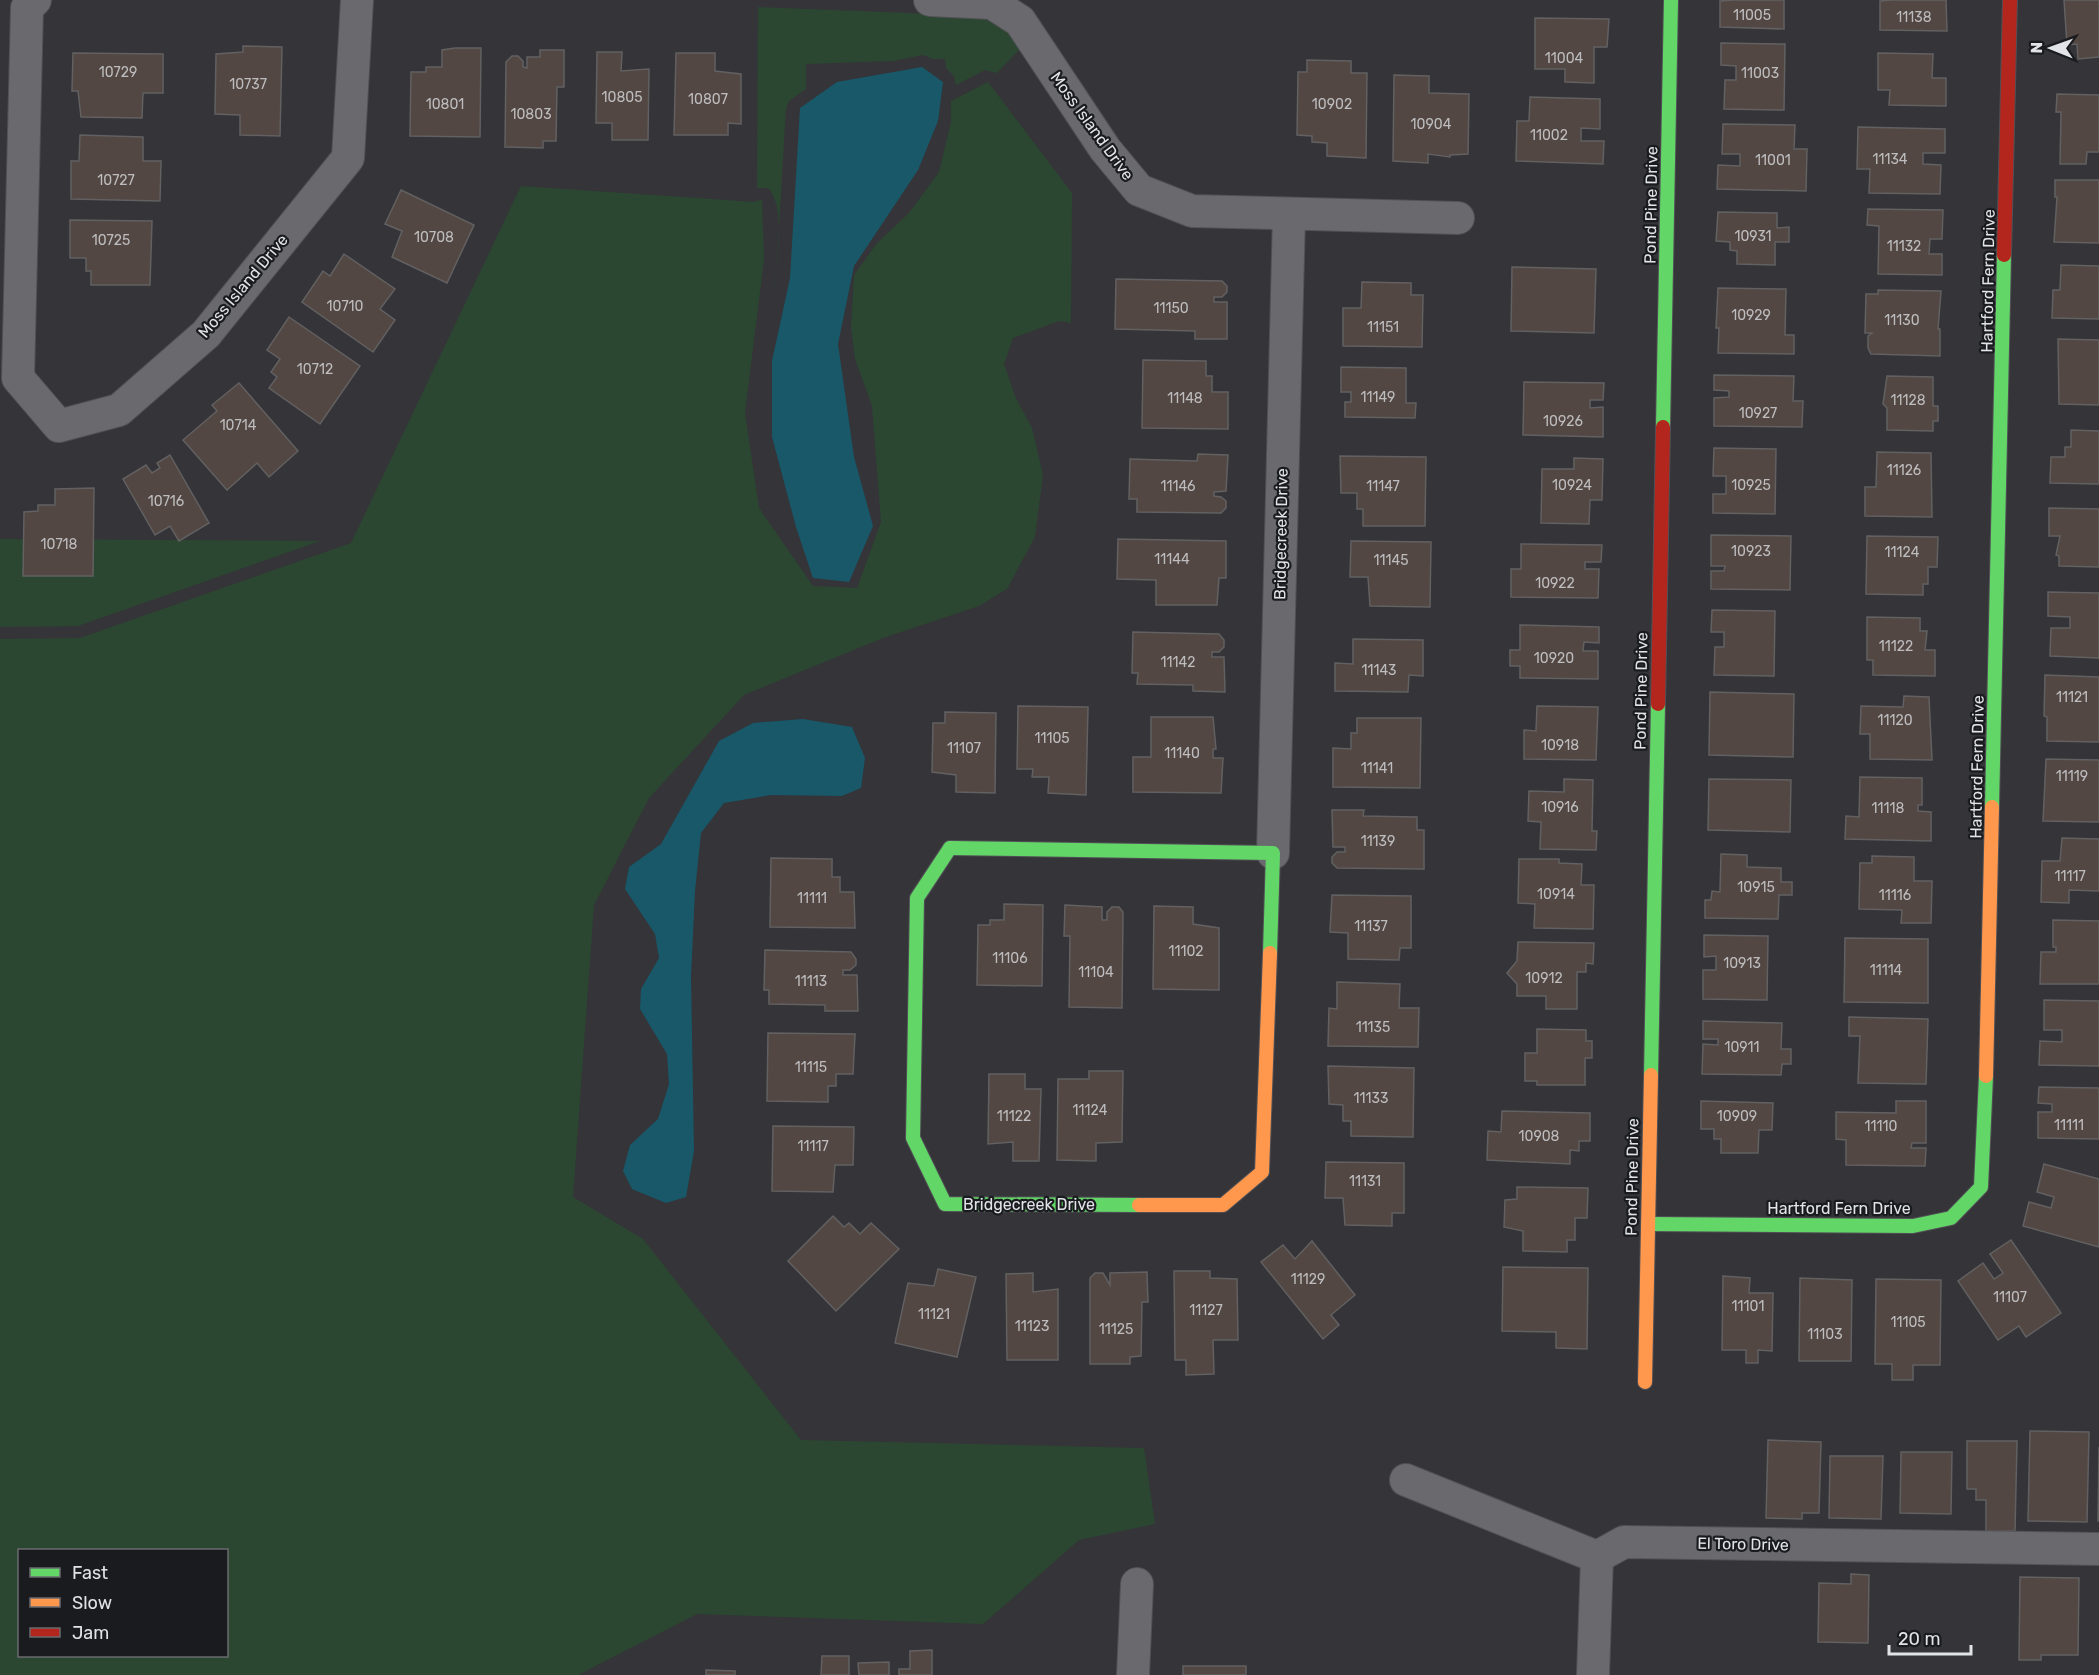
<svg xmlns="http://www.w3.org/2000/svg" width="2099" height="1675" font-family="Rubik,sans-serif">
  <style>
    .green { fill: #2c4731; fill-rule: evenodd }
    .water { fill: #185869 }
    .building { fill: #524742; stroke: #626061; stroke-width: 1.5 }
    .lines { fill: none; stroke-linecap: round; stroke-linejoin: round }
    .street-casing { stroke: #505055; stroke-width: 34 }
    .fast-casing { stroke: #505055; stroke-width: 16 }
    .slow-casing { stroke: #505055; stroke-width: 16 }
    .jam-casing { stroke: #505055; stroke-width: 16 }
    .street { stroke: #6a6a6e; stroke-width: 32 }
    .fast { stroke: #63d668; stroke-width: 14 }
    .slow { stroke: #ff974d; stroke-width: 14 }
    .jam { stroke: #b3261e; stroke-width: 14 }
    .labels { text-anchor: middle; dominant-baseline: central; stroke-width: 4.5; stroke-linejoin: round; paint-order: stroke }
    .number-label { font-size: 14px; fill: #bdbcbe }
    .street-label { font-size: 16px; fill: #e1e3e8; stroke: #1a1b1f }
  </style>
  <rect width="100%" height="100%" fill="#343439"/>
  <!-- green -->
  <g class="green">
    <path d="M758,7L986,16L1008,31L1020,49L997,73L985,70L956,85L954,76L946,68L945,59H933L923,55L893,61L806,64V89L789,101L786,108L776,277L774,290C777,266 786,205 768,188H757Z"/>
    <path d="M988,82L1072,193L1071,323L1059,321L1013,338L1004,364L1015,396L1032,428L1043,475L1035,537L1007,589L979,606L883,638L744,695L649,798L594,905L573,1197L643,1239L801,1440L1144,1448L1155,1524L1079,1540L983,1624L697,1614L578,1675H0V639L80,638L351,543L521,186L755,202L762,199L764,259L745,413L759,508L813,586L857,588L881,522L872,406L855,359L851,327L854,275L877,243L909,213L939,172L951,122V101ZM20,1550H226V1656H20Z"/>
    <path d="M0,539L320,541L78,626L0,627Z"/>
  </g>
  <!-- water -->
  <g class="water">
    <path d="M922,67L943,82L938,121L918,170L854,266L838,344L854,457L873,526L849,582L813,578L796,527L772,437V361L790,278L800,108L837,82Z"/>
    <path d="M803,719L852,727L865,758L861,788L842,796L771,795L724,803L701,833L695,891L691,976L694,1151L686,1197L666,1203L632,1189L623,1171L630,1145L658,1119L669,1084L667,1054L640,1009L641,989L659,958L655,934L625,889L629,867L661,844L719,741L753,723Z"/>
  </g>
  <!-- building -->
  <g class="building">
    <path d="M1734,0H1784V29L1720,27V1Z"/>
    <path d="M1891,0H1946L1947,31L1880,30V1Z"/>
    <path d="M2064,0H2099V57L2078,59L2077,44L2067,45Z"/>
    <path d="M1535,18L1609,19L1607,47H1594V83L1565,82V69H1535Z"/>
    <path d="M1721,43L1785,44L1784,110L1724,109L1725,80H1736V66L1721,65Z"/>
    <path d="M243,46L282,47L280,136L240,135V115L215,114L216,54L243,52Z"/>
    <path d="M455,48H481L480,137L410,136L411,72H426V67H442V50Z"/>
    <path d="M540,50H564V87H557L556,141H543V148L505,147L506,62L512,56H518L523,61V67L527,68V57H540Z"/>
    <path d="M597,52H622L621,71L649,69L648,140H612V123H596Z"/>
    <path d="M73,53L163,54V93H143L142,118L81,117L78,91H72Z"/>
    <path d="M676,53H715V71L741,74V124L728,123V135H674Z"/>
    <path d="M1878,53L1933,54L1932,78H1946V106L1889,105L1890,90H1878Z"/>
    <path d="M1307,60L1351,61V73H1367L1366,158L1327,156V143L1312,142V136L1297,135L1298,72H1307Z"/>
    <path d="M1394,75L1429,76V93L1469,94L1468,154L1450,155V157L1428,154V163L1393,161Z"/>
    <path d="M2057,94L2099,95V152H2087L2086,164H2060L2061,112H2056Z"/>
    <path d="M1530,97L1600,99V129L1581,128V141H1604L1603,164L1516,161L1517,121H1529Z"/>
    <path d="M1723,124L1795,125L1794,149H1807L1806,191L1717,189L1718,165L1740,166V154H1722Z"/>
    <path d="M1858,127L1945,129V153H1923V164L1941,165L1940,194L1869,193L1870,169H1857Z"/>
    <path d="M80,135L143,137V161H161L160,201L71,199V161H79Z"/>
    <path d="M2055,180H2099V243L2054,242L2057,197H2055Z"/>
    <path d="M401,190L474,225L447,283L392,257L402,231L385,224Z"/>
    <path d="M1868,209L1943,210L1942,239H1930L1929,254H1942V275L1878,274L1879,226L1867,225Z"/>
    <path d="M1718,212L1777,213V228L1789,227V242H1775V265L1737,264V251L1730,250V242L1716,241Z"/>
    <path d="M70,220L152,221L150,285H91V271H86V258H70Z"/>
    <path d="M344,254L395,289L380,309L395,320L373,352L302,302L323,271L330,276Z"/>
    <path d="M2061,265L2099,266V319L2052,318L2053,290H2060Z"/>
    <path d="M1512,267L1596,269L1594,333L1511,331Z"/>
    <path d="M1116,279L1222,281L1227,286V292L1222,297H1214V302H1227V339H1195V331L1115,329Z"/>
    <path d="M1362,282L1411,283V295H1423L1422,347L1343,346V308H1361Z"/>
    <path d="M1718,288L1786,289L1785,335H1794V354L1718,353L1719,328H1716Z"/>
    <path d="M1878,290L1941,291L1938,329H1940V356L1871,354L1868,348V336L1872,333H1865L1866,294H1878Z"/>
    <path d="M289,317L360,366L320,424L269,388L277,377L271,372L280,359L267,350Z"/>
    <path d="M2058,339L2099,340V405L2059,404Z"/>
    <path d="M1143,360L1206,361V376H1212V392H1228V429L1142,428Z"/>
    <path d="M1341,367L1406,368V403H1416L1415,418L1345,417V402H1351V392H1341Z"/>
    <path d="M1714,375L1794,376L1793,401H1803L1802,427L1714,426V398L1729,397V391L1714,390Z"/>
    <path d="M1887,376L1933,377V406H1938V421H1933V431L1887,430V408L1883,404Z"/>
    <path d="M1524,382L1604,383L1603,400H1590V408L1603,407V437L1523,435Z"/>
    <path d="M239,383L298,451L269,477L257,463L227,490L183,440L217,411L212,405Z"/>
    <path d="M2071,430L2099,431V484L2050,483L2051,457H2065V447H2071Z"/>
    <path d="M1714,448L1776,449L1775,514L1713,513V494H1726V476H1713Z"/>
    <path d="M1877,452L1931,453L1932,517L1865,516V487H1876Z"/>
    <path d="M1198,454L1228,455L1226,491L1214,492V496L1221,497L1226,501V508L1221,513L1137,512V499H1129L1130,459L1197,461Z"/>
    <path d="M170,455L209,523L179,541L170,526L155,535L123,479L146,465L152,473L160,468L157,463Z"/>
    <path d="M1340,456L1426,457L1425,526H1363V509H1357V493H1341Z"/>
    <path d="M1574,458L1603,459L1602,500H1590L1589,524L1541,523L1542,469H1574Z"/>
    <path d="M94,488L93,576H23L24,512L38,511V505H55V489Z"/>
    <path d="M2049,508L2099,509V567L2059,566V556L2056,555L2060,536H2049Z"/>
    <path d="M1711,535L1791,536L1790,590L1711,589V571H1724L1725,566H1711Z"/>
    <path d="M1867,536L1938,537L1937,567H1928V584H1923V595L1866,594Z"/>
    <path d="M1118,539L1226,541V578H1219L1217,605H1156V580L1117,579Z"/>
    <path d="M1351,541L1431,542L1430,607L1370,606L1368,577H1350Z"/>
    <path d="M1521,544L1602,545L1601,562H1585V569H1599L1598,598L1511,597V569H1521Z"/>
    <path d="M2048,592L2099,593V658L2050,656L2051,628H2070V617L2048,616Z"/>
    <path d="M1712,610L1775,611L1774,676L1714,675L1715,647H1724V632H1711Z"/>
    <path d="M1867,617L1920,618V631H1927L1925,650H1935V676L1873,675V660H1867Z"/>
    <path d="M1520,625L1599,627V643L1584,642L1583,651H1598V679L1520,678V666H1510V650H1520Z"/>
    <path d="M1133,632L1219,634L1224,640V647L1219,652H1212V657H1224L1225,692L1193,691V685L1137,684L1138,673H1132Z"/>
    <path d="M1353,639L1423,640V676L1409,675L1408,692L1335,691V663L1353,664Z"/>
    <path d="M2045,675L2099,677V742L2047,741V717L2044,716Z"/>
    <path d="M1710,692L1794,694L1793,757L1709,755Z"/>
    <path d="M1904,696L1929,697L1932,760L1870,759V734H1860L1861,706L1903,707Z"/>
    <path d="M1018,706L1088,707L1086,795L1048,793L1049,777H1032L1033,769H1017Z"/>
    <path d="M1537,706L1598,707L1596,760L1524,759V730L1536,731Z"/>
    <path d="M945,712L996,713L995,793L956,792V775L932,772L933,723H945Z"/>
    <path d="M1151,717H1213L1216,749H1213V758H1223L1221,793L1133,792V757H1151Z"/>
    <path d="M1357,718H1421L1420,788L1333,787V748L1351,749V733H1357Z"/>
    <path d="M2046,759L2099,760V822L2043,821Z"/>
    <path d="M1860,777L1922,778V805H1918V811L1931,812V841L1845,839L1846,816L1859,817Z"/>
    <path d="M1564,779L1593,780L1592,831H1597L1596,850L1540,849L1541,822L1528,821L1529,791L1564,792Z"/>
    <path d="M1709,779L1791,780L1790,832L1708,830Z"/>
    <path d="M1332,810H1364L1363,816L1417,817V830H1424V869L1337,868L1332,863V857L1337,852H1345V847H1333Z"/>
    <path d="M2062,838L2099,839V891L2069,890V903L2041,902L2042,861H2060Z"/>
    <path d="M1721,854L1747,855V867L1781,868V882H1792V895H1779L1778,919L1705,918V900H1711L1712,891L1720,892Z"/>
    <path d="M1872,856L1914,857V881H1932L1931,923H1901L1902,910L1859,909L1860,863H1872Z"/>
    <path d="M771,858L832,859V877H840V892H854L855,928L770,927Z"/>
    <path d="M1519,859H1559V863L1582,864L1581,885H1594L1593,929L1534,928L1535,904L1518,903Z"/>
    <path d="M1332,895L1411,896V948H1400L1399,960L1348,959V933L1330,932Z"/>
    <path d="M1004,904L1043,905L1042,986L977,985L978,925H990V920H1004Z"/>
    <path d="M1065,905L1102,907V920H1107V912L1112,907H1119L1123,912L1122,1008L1069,1007L1070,936H1064Z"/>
    <path d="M1154,906L1193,907V924L1219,928V990L1153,989Z"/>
    <path d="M2053,920L2099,921V984H2040L2041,952H2056V947H2053Z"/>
    <path d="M1704,935L1768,936L1767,1000L1703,999V970H1716V956L1704,957Z"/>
    <path d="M1845,938L1928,939V1003L1844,1002Z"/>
    <path d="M1518,942L1594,943L1593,964L1586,963V972H1577V1009H1546V996H1517V984L1507,973L1517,961Z"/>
    <path d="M765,950L851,952L856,959V965L850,970H843V975H857L858,1011H825V1005L769,1004V990H764Z"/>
    <path d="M1337,982L1400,984L1399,1008H1419L1418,1047L1328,1046L1329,1008L1337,1009Z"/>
    <path d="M2044,1000L2099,1001V1066L2039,1065L2040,1041L2062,1042V1030H2044Z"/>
    <path d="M1849,1017L1928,1019L1926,1084L1858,1083L1860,1036H1849Z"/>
    <path d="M1703,1021L1782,1023L1781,1049H1791V1064H1782L1781,1075L1702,1074L1703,1044L1718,1045V1039H1703Z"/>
    <path d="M1537,1029L1586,1030V1041H1592V1058H1585V1085H1537V1081H1525V1053H1537Z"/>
    <path d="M768,1033L855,1034L853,1074H836V1086H828V1102L767,1101Z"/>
    <path d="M1328,1066L1414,1068L1413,1137L1351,1136V1121H1343V1105L1329,1104Z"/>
    <path d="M1089,1071H1123L1122,1142L1096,1143V1161L1057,1160L1058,1079H1089Z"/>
    <path d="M989,1074H1025V1089H1041L1039,1161H1013V1142L988,1144Z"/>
    <path d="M2039,1087L2099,1088V1139L2038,1138V1112H2052V1104L2038,1103Z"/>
    <path d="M1701,1101L1773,1103L1772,1130H1759L1758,1153H1721V1139H1714V1129H1701Z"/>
    <path d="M1896,1101H1926V1143H1912L1911,1148H1926L1925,1166L1846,1165V1140L1836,1139V1112L1896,1113Z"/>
    <path d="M1502,1111L1590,1113V1141H1579V1151L1570,1150V1164L1487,1160L1488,1131L1501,1132Z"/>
    <path d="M773,1126L854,1127L853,1165H835L833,1192L772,1191Z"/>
    <path d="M1326,1162L1404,1163V1213H1392V1226L1345,1225L1343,1198H1325Z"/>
    <path d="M2044,1164L2099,1179V1247L2023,1226L2029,1202L2051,1208L2054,1197L2037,1192Z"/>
    <path d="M1517,1187L1588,1188L1587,1218H1575V1240H1567V1252L1523,1251V1231L1504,1227L1505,1200L1517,1199Z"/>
    <path d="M833,1216L844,1227L849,1223L860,1234L871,1223L899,1249L836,1311L788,1261Z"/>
    <path d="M2011,1240L2061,1313L2026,1337L2019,1326L1998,1340L1958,1281L1983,1263L1994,1279L2003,1273L1990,1254Z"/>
    <path d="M1312,1241L1355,1295L1331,1315L1339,1325L1323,1339L1261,1262L1283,1245L1295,1259Z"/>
    <path d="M1503,1267L1588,1268L1587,1349L1556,1348V1332L1502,1331Z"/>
    <path d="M938,1269L976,1277L957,1357L895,1343L908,1283L934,1286Z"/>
    <path d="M1174,1271H1210V1278L1237,1279L1238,1340H1213L1214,1374L1186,1375V1360H1175Z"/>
    <path d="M1147,1272L1148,1302H1142L1141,1356L1130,1357V1364H1090V1278L1095,1273H1103L1110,1285V1273Z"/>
    <path d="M1033,1273V1292L1058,1289V1360H1007L1006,1274Z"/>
    <path d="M1723,1276L1750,1278L1749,1293H1773L1772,1351L1758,1350V1363H1746V1350H1722Z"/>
    <path d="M1800,1278L1852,1280L1851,1361H1799Z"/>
    <path d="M1876,1279L1941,1280L1940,1365H1913V1380H1892V1364H1875Z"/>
    <path d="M2030,1431L2089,1432L2087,1522L2028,1521Z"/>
    <path d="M1768,1440L1821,1442L1819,1513H1802V1519L1766,1518Z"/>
    <path d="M1967,1441H2017L2015,1531H1986V1500H1976V1489H1967Z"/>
    <path d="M2099,1447V1521H2098Z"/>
    <path d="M1901,1452H1952L1951,1514L1900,1513Z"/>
    <path d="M1830,1456H1883L1881,1519L1829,1518Z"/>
    <path d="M1851,1574L1869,1575L1868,1643L1818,1642L1819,1583L1851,1584Z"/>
    <path d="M2020,1577L2079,1578L2078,1655H2041V1660H2019Z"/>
    <path d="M932,1650V1675H899V1669H910V1651Z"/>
    <path d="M822,1656H849V1675H821Z"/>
    <path d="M889,1662V1675H859L858,1663Z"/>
    <rect x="1183" y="1666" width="63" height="9"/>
    <path d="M706,1670L735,1671V1675H706Z"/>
  </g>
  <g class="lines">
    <defs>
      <g id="street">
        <path d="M35,0L27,8L18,378L59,426L119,410L206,334L348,158L357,0"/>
        <path d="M930,0L992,3L1020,21L1105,149L1139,190L1192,211L1458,218"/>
        <path d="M1273,853L1289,215"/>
        <path d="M1406,1480L1597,1557L1624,1542L2099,1549"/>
        <path d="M1133,1675L1137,1584"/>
        <path d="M1593,1675L1597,1557"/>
      </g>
      <g id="fast">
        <path d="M1663,427L1671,0"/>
        <path d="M1992,807L2004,255"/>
        <path d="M950,848L1273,853L1270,953"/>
        <path d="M950,848L917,898L913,1138L945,1204L1139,1205"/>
        <path d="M1651,1075L1658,704"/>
        <path d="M1648,1224L1913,1226L1951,1218L1981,1187L1986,1076"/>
      </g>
      <g id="slow">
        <path d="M1986,1076L1992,807"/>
        <path d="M1139,1205H1223L1262,1172L1270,953"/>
        <path d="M1645,1382L1651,1075"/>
      </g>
      <g id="jam">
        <path d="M2004,255L2010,0"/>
        <path d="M1658,704L1663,427"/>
      </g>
    </defs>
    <!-- street casing -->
    <use href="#street" class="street-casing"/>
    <!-- fast casing -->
    <use href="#fast" class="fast-casing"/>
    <!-- slow casing -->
    <use href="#slow" class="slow-casing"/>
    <!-- jam casing -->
    <use href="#jam" class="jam-casing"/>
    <!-- street -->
    <use href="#street" class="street"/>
    <!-- fast -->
    <use href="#fast" class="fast"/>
    <!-- slow -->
    <use href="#slow" class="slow"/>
    <!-- jam -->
    <use href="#jam" class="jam"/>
  </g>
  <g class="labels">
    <!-- number labels -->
    <g class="number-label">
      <text x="1752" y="15">11005</text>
      <text x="1914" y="17">11138</text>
      <text x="1564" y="58">11004</text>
      <text x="118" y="72">10729</text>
      <text x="1760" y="73">11003</text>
      <text x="248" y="84">10737</text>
      <text x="622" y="97">10805</text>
      <text x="708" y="99">10807</text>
      <text x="445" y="104">10801</text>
      <text x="1332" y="104">10902</text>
      <text x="531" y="114">10803</text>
      <text x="1431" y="124">10904</text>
      <text x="1549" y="135">11002</text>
      <text x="1890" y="159">11134</text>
      <text x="1773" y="160">11001</text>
      <text x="116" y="180">10727</text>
      <text x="1753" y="236">10931</text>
      <text x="434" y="237">10708</text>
      <text x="111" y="240">10725</text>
      <text x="1904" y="246">11132</text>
      <text x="345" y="306">10710</text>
      <text x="1171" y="308">11150</text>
      <text x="1751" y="315">10929</text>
      <text x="1902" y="320">11130</text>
      <text x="1383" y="327">11151</text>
      <text x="315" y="369">10712</text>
      <text x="1378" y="397">11149</text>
      <text x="1185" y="398">11148</text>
      <text x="1908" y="400">11128</text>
      <text x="1758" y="413">10927</text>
      <text x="1563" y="421">10926</text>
      <text x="238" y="425">10714</text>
      <text x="1904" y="470">11126</text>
      <text x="1572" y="485">10924</text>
      <text x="1751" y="485">10925</text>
      <text x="1178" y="486">11146</text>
      <text x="1383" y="486">11147</text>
      <text x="166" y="501">10716</text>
      <text x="59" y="544">10718</text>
      <text x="1751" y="551">10923</text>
      <text x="1902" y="552">11124</text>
      <text x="1172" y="559">11144</text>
      <text x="1391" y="560">11145</text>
      <text x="1555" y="583">10922</text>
      <text x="1896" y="646">11122</text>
      <text x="1554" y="658">10920</text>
      <text x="1178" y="662">11142</text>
      <text x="1379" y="670">11143</text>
      <text x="2072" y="697">11121</text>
      <text x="1895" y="720">11120</text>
      <text x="1052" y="738">11105</text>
      <text x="1560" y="745">10918</text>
      <text x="964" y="748">11107</text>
      <text x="1182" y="753">11140</text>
      <text x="1377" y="768">11141</text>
      <text x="2072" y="776">11119</text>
      <text x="1560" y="807">10916</text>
      <text x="1888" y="808">11118</text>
      <text x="1378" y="841">11139</text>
      <text x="2070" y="876">11117</text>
      <text x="1756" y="887">10915</text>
      <text x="1556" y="894">10914</text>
      <text x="1895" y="895">11116</text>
      <text x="812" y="898">11111</text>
      <text x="1371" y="926">11137</text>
      <text x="1186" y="951">11102</text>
      <text x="1010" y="958">11106</text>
      <text x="1742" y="963">10913</text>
      <text x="1886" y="970">11114</text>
      <text x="1096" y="972">11104</text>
      <text x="1544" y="978">10912</text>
      <text x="811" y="981">11113</text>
      <text x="1373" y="1027">11135</text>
      <text x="1742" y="1047">10911</text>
      <text x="811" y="1067">11115</text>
      <text x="1371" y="1098">11133</text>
      <text x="1090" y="1110">11124</text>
      <text x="1014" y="1116">11122</text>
      <text x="1737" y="1116">10909</text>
      <text x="2069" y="1125">11111</text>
      <text x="1881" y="1126">11110</text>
      <text x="1539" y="1136">10908</text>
      <text x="813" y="1146">11117</text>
      <text x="1365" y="1181">11131</text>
      <text x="1308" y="1279">11129</text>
      <text x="2010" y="1297">11107</text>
      <text x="1748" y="1306">11101</text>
      <text x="1206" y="1310">11127</text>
      <text x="934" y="1314">11121</text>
      <text x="1908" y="1322">11105</text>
      <text x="1032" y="1326">11123</text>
      <text x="1116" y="1329">11125</text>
      <text x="1825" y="1334">11103</text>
    </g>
    <!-- street labels -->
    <g class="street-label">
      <text transform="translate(1092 126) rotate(54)">Moss Island Drive</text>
      <text transform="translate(1651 205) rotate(-89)">Pond Pine Drive</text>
      <text transform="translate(1988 281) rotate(-89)">Hartford Fern Drive</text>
      <text transform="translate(243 286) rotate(-50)">Moss Island Drive</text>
      <text transform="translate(1281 534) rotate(-89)">Bridgecreek Drive</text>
      <text transform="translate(1641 691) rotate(-89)">Pond Pine Drive</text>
      <text transform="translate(1977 767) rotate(-89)">Hartford Fern Drive</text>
      <text transform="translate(1632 1177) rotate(-89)">Pond Pine Drive</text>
      <text x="1029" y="1204">Bridgecreek Drive</text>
      <text x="1839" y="1208">Hartford Fern Drive</text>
      <text transform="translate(1743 1544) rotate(1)">El Toro Drive</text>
    </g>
  </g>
  <!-- legend -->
  <rect x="18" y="1549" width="210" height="108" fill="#1a1b1f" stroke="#6a6b6f" stroke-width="1.5"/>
  <rect x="30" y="1568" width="30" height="9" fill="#63d668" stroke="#6a6b6f" stroke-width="1.5"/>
  <text x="72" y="1579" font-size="18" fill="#e1e3e8">Fast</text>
  <rect x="30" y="1598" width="30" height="9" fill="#ff974d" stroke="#6a6b6f" stroke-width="1.5"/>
  <text x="72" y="1609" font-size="18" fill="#e1e3e8">Slow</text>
  <rect x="30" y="1628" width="30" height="9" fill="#b3261e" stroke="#6a6b6f" stroke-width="1.5"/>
  <text x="72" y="1639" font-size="18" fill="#e1e3e8">Jam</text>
  <!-- north arrow -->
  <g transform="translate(2051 48) rotate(271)" stroke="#1a1b1f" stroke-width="4.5" paint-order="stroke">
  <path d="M0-4.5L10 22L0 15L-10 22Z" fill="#e1e3e8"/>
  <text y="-9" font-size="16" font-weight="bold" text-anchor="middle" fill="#e1e3e8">N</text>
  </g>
  <!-- scale -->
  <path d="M1889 1645v9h82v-9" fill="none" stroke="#e1e3e8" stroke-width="3"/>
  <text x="1898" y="1645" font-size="18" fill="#e1e3e8" stroke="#1a1b1f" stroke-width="4.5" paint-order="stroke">20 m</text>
</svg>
